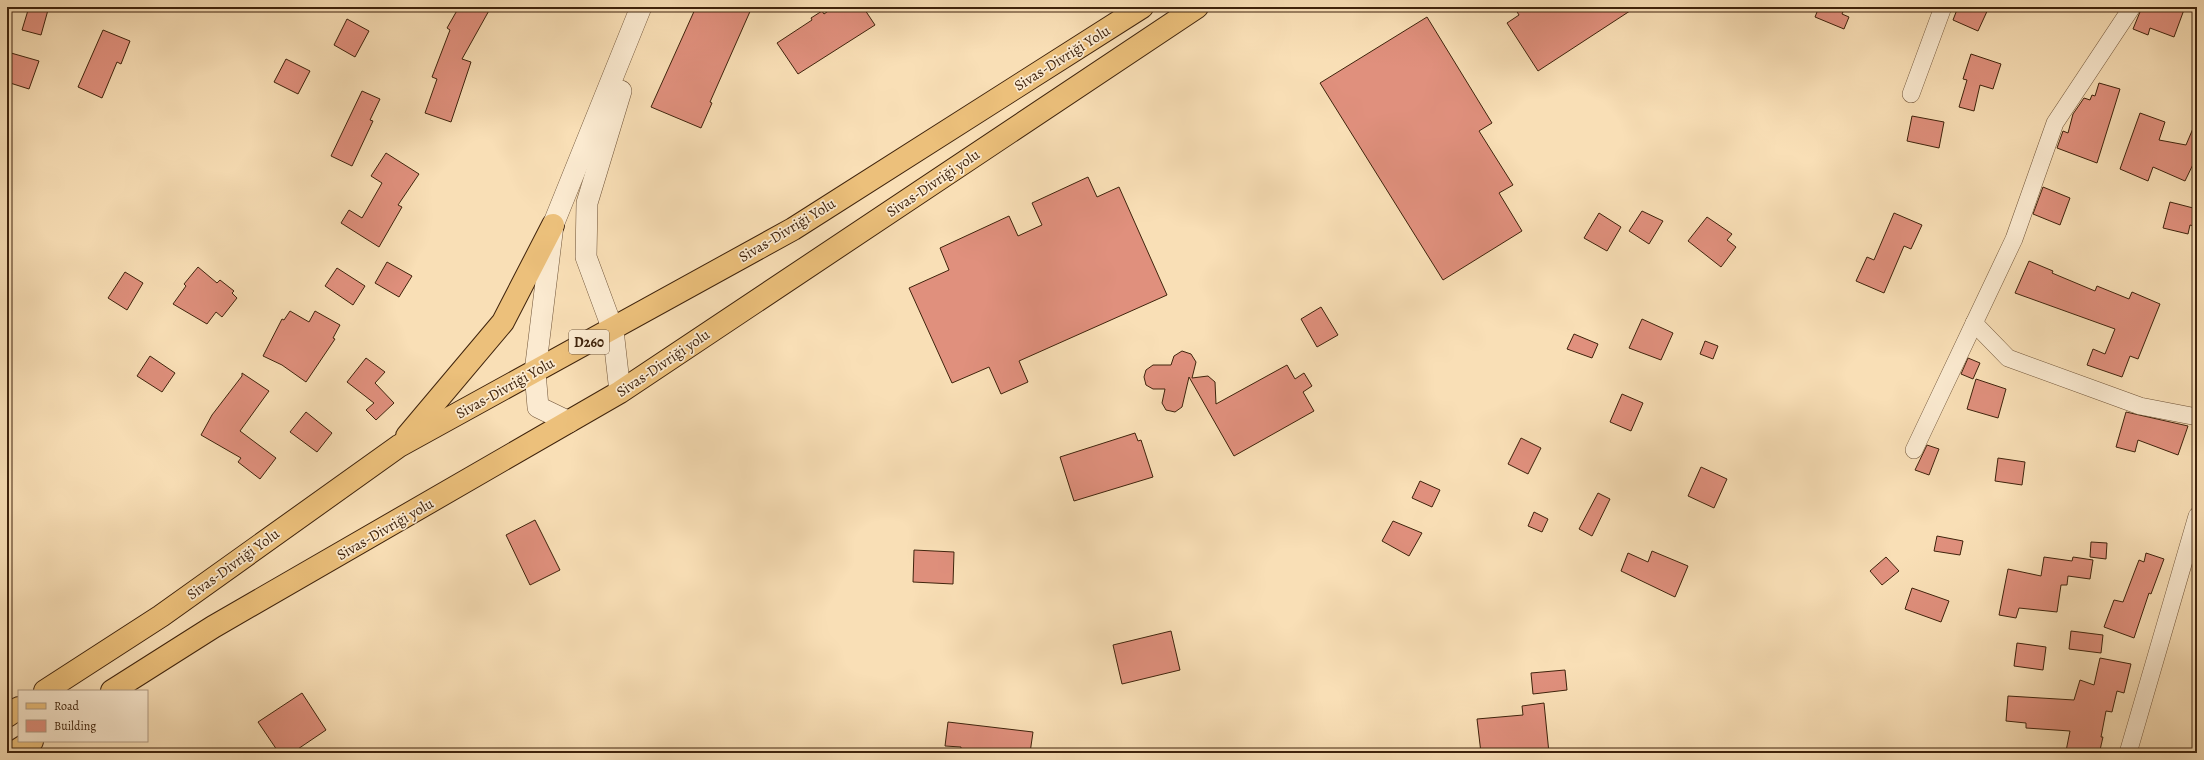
<svg xmlns="http://www.w3.org/2000/svg" width="2204" height="760" font-family="Alegreya,serif">
  <style>
    .building { fill: #e0907d; stroke: #3f230c }
    .lines { fill: none; stroke-linecap: round; stroke-linejoin: round }
    .minor-casing { stroke: #6e5236; stroke-width: 18 }
    .tertiary-casing { stroke: #6e5236; stroke-width: 22 }
    .primary-casing { stroke: #3f230c; stroke-width: 24 }
    .minor { stroke: #fbead0; stroke-width: 17 }
    .tertiary { stroke: #fbead0; stroke-width: 21 }
    .primary { stroke: #ecc07b; stroke-width: 22 }
    .labels { text-anchor: middle; dominant-baseline: central; stroke-width: 3.5; stroke-linejoin: round; paint-order: stroke }
    .shield { fill: #fbead0; stroke: #775f47; stroke-width: 1 }
    .shield-label { font-size: 14px; font-weight: bold; fill: #3f230c }
    .street-label { font-size: 15px; fill: #3f230c; stroke: #fbead0 }
  </style>
  <rect width="100%" height="100%" fill="#f9dfb6"/>
  <filter id="stains"><feTurbulence type="fractalNoise" baseFrequency=".005" numOctaves="4"/><feColorMatrix values="0 0 0 0 .2 0 0 0 0 .09 0 0 0 0 .02 0 0 0 .5 -.17"/></filter>
  <radialGradient id="worn" r=".72"><stop offset=".6" stop-color="#630" stop-opacity="0"/><stop offset="1" stop-color="#630" stop-opacity=".3"/></radialGradient>
  <!-- building -->
  <g class="building">
    <path d="M29,7L48,10L41,35L22,30Z"/>
    <path d="M459,7H491L462,59L471,62L451,122L425,113L437,79L432,77L450,30L447,28Z"/>
    <path d="M696,7H752L710,102L712,103L701,128L651,107Z"/>
    <path d="M834,7H863L875,25L798,74L777,43L812,20L811,18L822,11L824,14Z"/>
    <path d="M1514,7H1636L1538,71L1507,23L1519,15Z"/>
    <path d="M1819,7H1845L1842,14L1849,17L1844,29L1815,17Z"/>
    <path d="M1958,7H1989L1978,31L1953,20Z"/>
    <path d="M2142,7H2185L2174,37L2150,28L2148,35L2133,29Z"/>
    <path d="M1427,17L1492,123L1479,131L1513,185L1499,193L1522,231L1443,280L1320,83Z"/>
    <path d="M347,19L369,31L355,57L334,45Z"/>
    <path d="M103,30L130,41L121,64L117,62L102,98L78,87Z"/>
    <path d="M11,53L39,61L29,89L7,82V66Z"/>
    <path d="M1971,54L2001,64L1993,89L1980,85L1974,111L1959,107L1967,80L1963,79Z"/>
    <path d="M286,59L310,71L298,94L274,82Z"/>
    <path d="M2099,83L2120,89L2097,163L2057,148L2063,131L2068,133L2073,114L2084,98L2090,100L2092,95L2095,96Z"/>
    <path d="M362,91L380,99L370,120L373,121L352,166L331,156Z"/>
    <path d="M2140,113L2165,122L2159,140L2186,145L2197,119V156L2185,181L2153,167L2148,181L2120,169Z"/>
    <path d="M1912,116L1944,122L1939,148L1907,141Z"/>
    <path d="M386,153L419,174L398,205L402,207L379,247L341,223L349,210L362,218L382,183L371,176Z"/>
    <path d="M1088,177L1097,197L1119,187L1167,295L1019,361L1028,382L1001,394L989,367L952,383L909,288L949,270L940,248L1009,216L1018,236L1042,225L1032,203Z"/>
    <path d="M2043,187L2070,198L2060,225L2033,214Z"/>
    <path d="M2170,202L2197,209V227L2190,225L2188,234L2163,228Z"/>
    <path d="M1642,211L1663,221L1649,244L1629,231Z"/>
    <path d="M1599,213L1621,227L1607,251L1584,238Z"/>
    <path d="M1894,213L1922,225L1911,249L1904,246L1884,293L1856,281L1867,257L1874,260Z"/>
    <path d="M1707,217L1732,234L1727,240L1736,247L1721,267L1688,241Z"/>
    <path d="M2029,261L2053,271L2052,273L2095,291L2097,286L2129,299L2132,292L2160,304L2138,359L2130,356L2122,377L2087,365L2093,349L2105,354L2115,329L2015,293Z"/>
    <path d="M387,262L412,276L399,297L375,283Z"/>
    <path d="M198,267L217,283L220,280L234,291L232,293L237,298L222,317L216,312L207,324L173,304L186,286L184,284Z"/>
    <path d="M337,268L365,286L353,305L325,286Z"/>
    <path d="M125,272L143,283L127,310L108,298Z"/>
    <path d="M1321,307L1338,335L1317,347L1301,319Z"/>
    <path d="M290,311L309,322L315,311L340,325L333,338L335,339L306,382L282,365L263,356L282,319L284,320Z"/>
    <path d="M1642,319L1673,333L1661,360L1629,348Z"/>
    <path d="M1574,334L1598,344L1592,358L1567,349Z"/>
    <path d="M1705,341L1718,346L1713,359L1700,354Z"/>
    <path d="M1182,351L1191,354L1196,362L1192,378L1208,376L1215,382L1216,404L1287,365L1295,379L1304,373L1312,386L1303,392L1314,411L1234,456L1189,377L1182,407L1175,412L1166,410L1162,403L1165,389H1153L1146,385L1144,377L1146,370L1153,365H1171L1174,356Z"/>
    <path d="M150,356L175,373L162,392L137,376Z"/>
    <path d="M366,358L385,372L375,383L394,403L376,420L366,410L374,403L347,382Z"/>
    <path d="M1968,358L1980,363L1973,379L1961,374Z"/>
    <path d="M242,373L269,391L240,431L276,458L260,479L238,462L241,458L201,435L212,415L242,376Z"/>
    <path d="M1976,379L2006,389L1998,418L1967,409Z"/>
    <path d="M1622,394L1643,403L1631,431L1610,422Z"/>
    <path d="M306,412L332,433L317,452L290,432Z"/>
    <path d="M2126,412L2188,426L2178,455L2138,440L2135,452L2116,447Z"/>
    <path d="M1135,433L1138,441L1141,440L1153,477L1074,501L1060,457Z"/>
    <path d="M1521,438L1541,448L1528,474L1508,464Z"/>
    <path d="M1927,445L1939,449L1929,475L1915,470Z"/>
    <path d="M1998,458L2025,462L2022,485L1995,481Z"/>
    <path d="M1701,467L1727,479L1714,508L1688,496Z"/>
    <path d="M1420,481L1440,490L1432,507L1412,498Z"/>
    <path d="M1598,493L1610,499L1592,536L1579,529Z"/>
    <path d="M1534,512L1548,519L1542,532L1528,526Z"/>
    <path d="M535,520L560,570L530,585L506,535Z"/>
    <path d="M1393,521L1422,533L1409,556L1382,541Z"/>
    <path d="M1937,536L1963,541L1960,555L1934,551Z"/>
    <path d="M2091,542L2107,543L2106,559L2090,557Z"/>
    <path d="M914,550L954,552L953,584L913,582Z"/>
    <path d="M1652,551L1688,566L1675,597L1621,571L1628,553L1648,562Z"/>
    <path d="M2146,553L2164,559L2151,594L2149,593L2134,638L2104,627L2114,600L2123,602L2139,560L2144,562Z"/>
    <path d="M1886,557L1899,571L1882,585L1870,571Z"/>
    <path d="M2044,557L2072,561L2073,557L2093,560L2090,579L2068,576L2067,585H2061L2057,612L2019,608L2016,618L1999,615L2008,569L2041,576Z"/>
    <path d="M1912,588L1949,601L1941,622L1905,609Z"/>
    <path d="M1171,631L1180,670L1122,684L1113,645Z"/>
    <path d="M2071,631L2103,635L2101,653L2069,649Z"/>
    <path d="M2017,643L2046,647L2043,670L2014,666Z"/>
    <path d="M2100,658L2131,664L2124,693L2117,691L2112,712L2106,711L2101,737H2103L2100,750L2094,749L2093,753L2066,751L2070,731L2026,728V723L2006,721L2008,696L2074,700L2080,680L2094,685Z"/>
    <path d="M1565,670L1567,690L1533,694L1531,673Z"/>
    <path d="M302,693L326,730L292,753H279L258,722Z"/>
    <path d="M1544,703L1549,753H1481L1477,719L1523,715L1522,706Z"/>
    <path d="M948,722L1033,732L1030,753H961V747L945,746Z"/>
  </g>
  <g class="lines">
    <defs>
      <g id="minor">
        <path d="M1911,94L1943,7"/>
        <path d="M1974,323L2008,358L2140,406L2197,417"/>
        <path d="M1914,450L2014,239L2055,123L2132,7"/>
        <path d="M2128,753L2197,516"/>
      </g>
      <g id="tertiary">
        <path d="M620,392L613,330L586,257L587,203L621,91"/>
        <path d="M569,422L538,407L535,372L553,225L641,7"/>
      </g>
      <g id="primary">
        <path d="M407,436L503,322L553,225"/>
        <path d="M45,691L161,616L399,446L793,229L1142,7"/>
        <path d="M112,691L213,627L620,392L1197,7"/>
        <path d="M7,716L19,708"/>
        <path d="M13,753L32,741"/>
      </g>
    </defs>
    <!-- minor casing -->
    <use href="#minor" class="minor-casing"/>
    <!-- tertiary casing -->
    <use href="#tertiary" class="tertiary-casing"/>
    <!-- primary casing -->
    <use href="#primary" class="primary-casing"/>
    <!-- minor -->
    <use href="#minor" class="minor"/>
    <!-- tertiary -->
    <use href="#tertiary" class="tertiary"/>
    <!-- primary -->
    <use href="#primary" class="primary"/>
  </g>
  <g class="labels">
    <!-- shield labels -->
    <rect class="shield" x="569" y="330" width="40" height="24" rx="3"/>
    <g class="shield-label">
      <text x="589" y="342">D260</text>
    </g>
    <!-- street labels -->
    <g class="street-label">
      <text transform="translate(1062 58) rotate(-32)">Sivas-Divriği Yolu</text>
      <text transform="translate(933 183) rotate(-34)">Sivas-Divriği yolu</text>
      <text transform="translate(787 230) rotate(-31)">Sivas-Divriği Yolu</text>
      <text transform="translate(663 363) rotate(-34)">Sivas-Divriği yolu</text>
      <text transform="translate(505 388) rotate(-29)">Sivas-Divriği Yolu</text>
      <text transform="translate(385 529) rotate(-30)">Sivas-Divriği yolu</text>
      <text transform="translate(233 564) rotate(-36)">Sivas-Divriği Yolu</text>
    </g>
  </g>
  <!-- margin -->
  <rect width="2204" height="760" fill="none" stroke="#f9dfb6" stroke-width="24"/>
  <rect x="8" y="8" width="2188" height="744" fill="none" stroke="#3f230c" stroke-width="2"/>
  <rect x="12" y="12" width="2180" height="736" fill="none" stroke="#3f230c"/>
  <!-- legend -->
  <rect x="18" y="690" width="130" height="52" fill="#fbead0" stroke="#b09a82"/>
  <rect x="26" y="703" width="20" height="6" fill="#ecc07b" stroke="#b09a82"/>
  <text x="54" y="710" font-size="12" fill="#3f230c">Road</text>
  <rect x="26" y="720" width="20" height="12" fill="#e0907d" stroke="#b09a82"/>
  <text x="54" y="730" font-size="12" fill="#3f230c">Building</text>
  <rect width="100%" height="100%" filter="url(#stains)"/>
  <rect width="100%" height="100%" fill="url(#worn)"/>
</svg>
